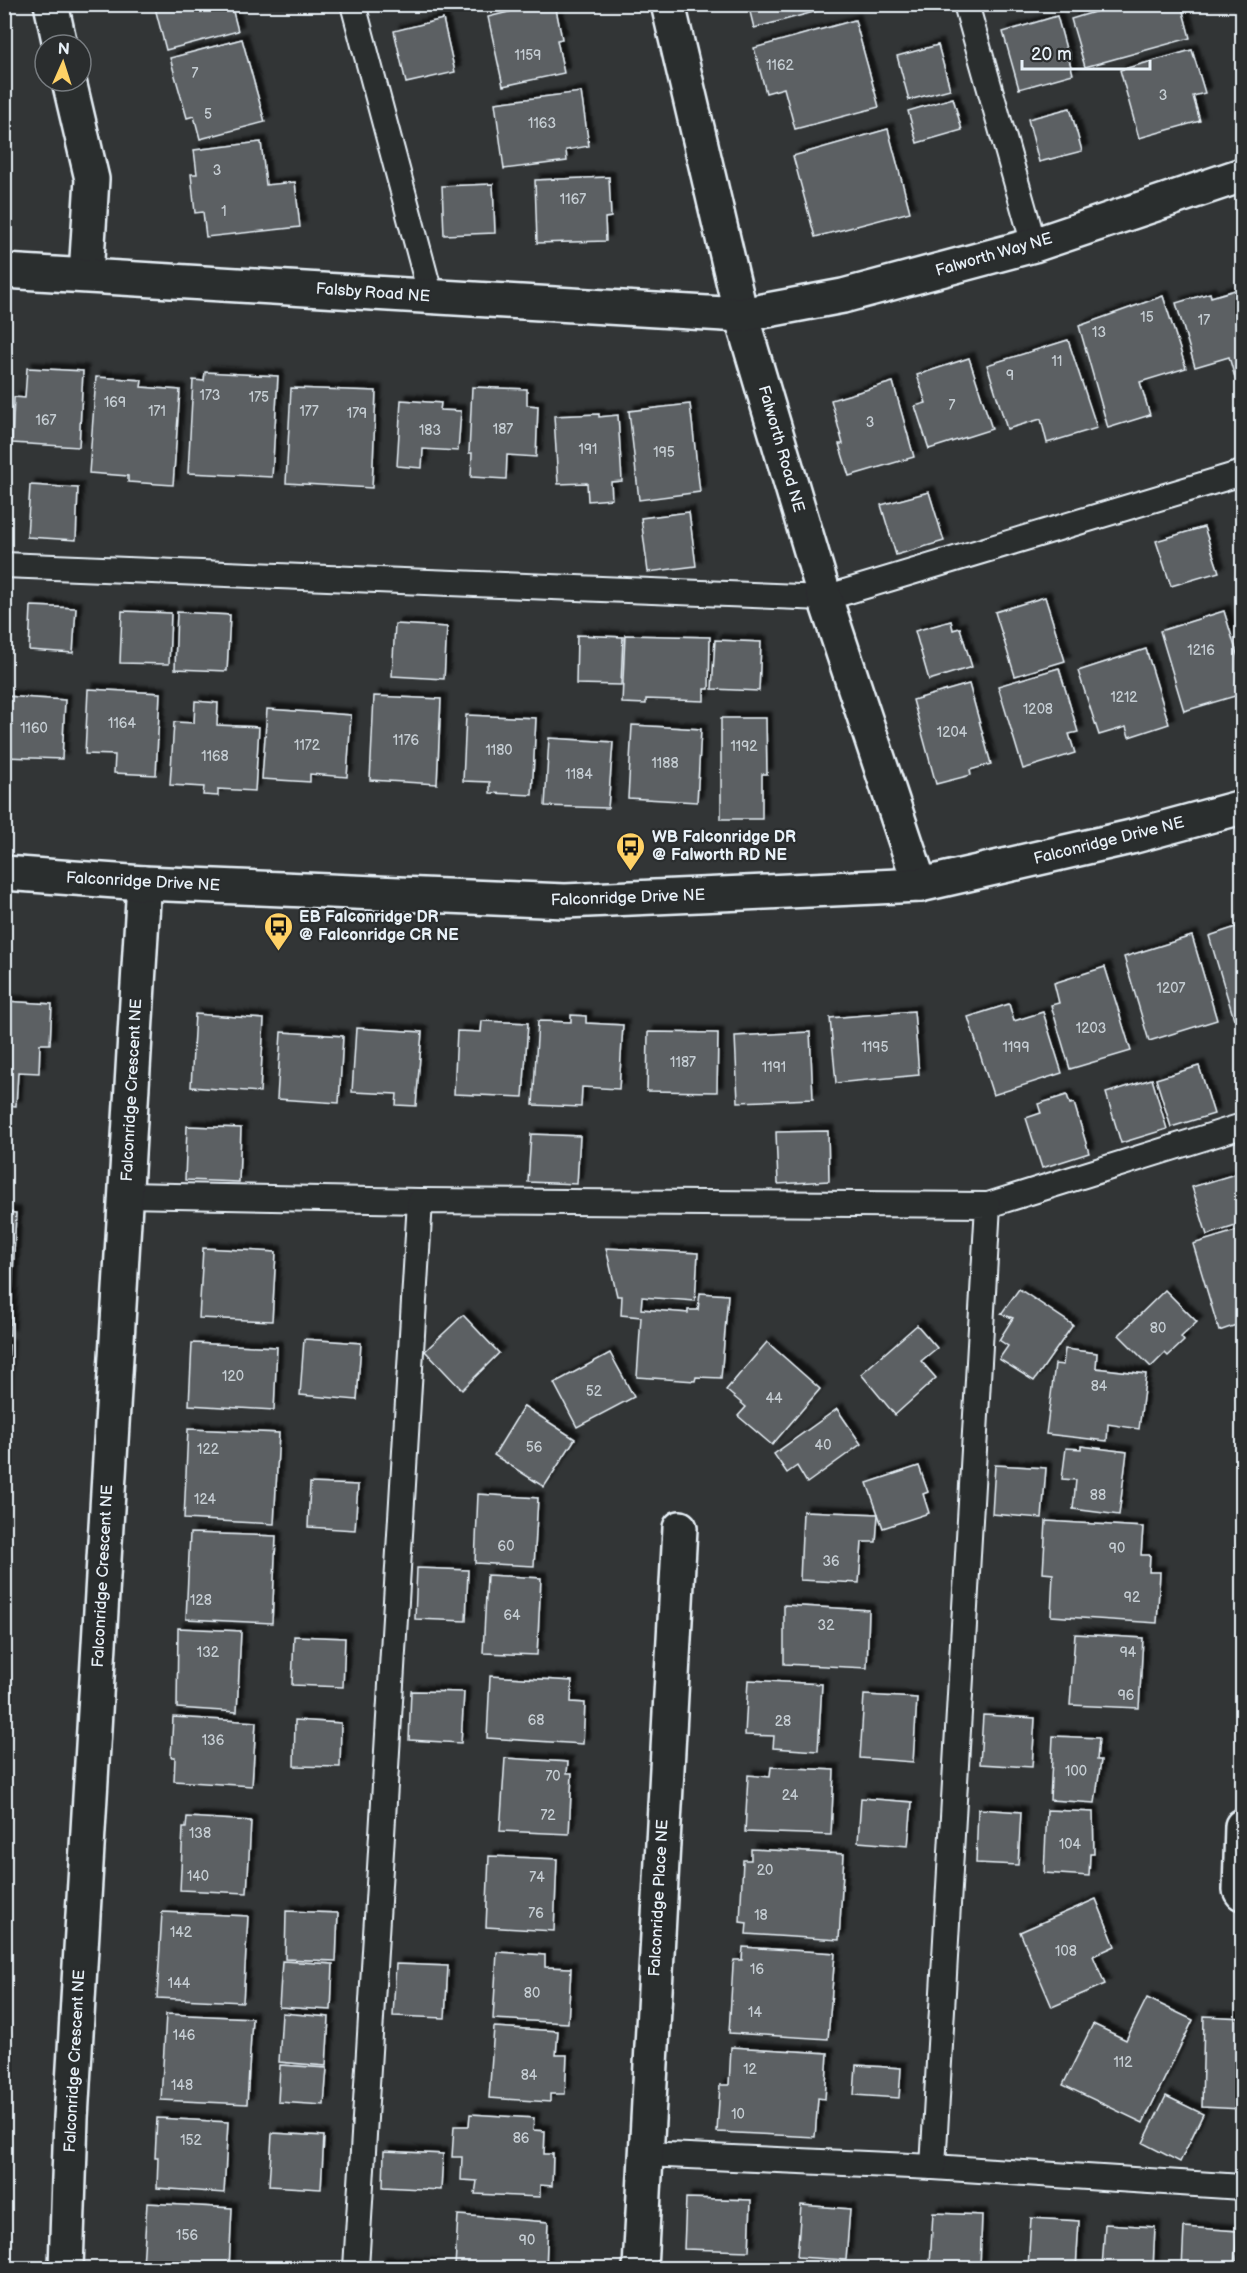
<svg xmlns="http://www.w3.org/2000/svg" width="1247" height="2273" font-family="'Balsamiq Sans',sans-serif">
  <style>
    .building { fill: #5c6063; stroke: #e8f1f8; stroke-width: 1.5; filter: url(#shadow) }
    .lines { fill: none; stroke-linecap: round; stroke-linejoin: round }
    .lane-casing { stroke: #e8f1f8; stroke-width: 28 }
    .street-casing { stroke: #e8f1f8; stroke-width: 38 }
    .secondary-casing { stroke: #e8f1f8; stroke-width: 38 }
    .lane { stroke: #2a2d2e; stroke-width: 24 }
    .street { stroke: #2a2d2e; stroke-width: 33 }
    .secondary { stroke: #2a2d2e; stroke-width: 33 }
    .labels { text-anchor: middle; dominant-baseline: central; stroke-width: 4.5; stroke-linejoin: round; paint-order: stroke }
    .number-label { font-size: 14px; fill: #c5cdd3 }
    .street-label { font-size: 16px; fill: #e8f1f8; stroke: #2a2d2e }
    .poi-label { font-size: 16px; font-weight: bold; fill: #e8f1f8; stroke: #2a2d2e; text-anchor: start }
  </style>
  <defs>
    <filter id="shadow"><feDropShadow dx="5.5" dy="-5.5" stdDeviation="1.5" flood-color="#0009"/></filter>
  </defs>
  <rect width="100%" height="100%" fill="#323536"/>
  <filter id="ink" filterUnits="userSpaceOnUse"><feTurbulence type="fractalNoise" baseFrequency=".0167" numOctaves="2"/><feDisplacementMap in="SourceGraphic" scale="12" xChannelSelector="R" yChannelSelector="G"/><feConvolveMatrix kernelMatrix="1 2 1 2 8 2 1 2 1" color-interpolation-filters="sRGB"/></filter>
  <g filter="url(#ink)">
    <!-- building -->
    <g class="building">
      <path d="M154,4H231L238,31L166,50Z"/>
      <path d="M541,4H555L562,39L557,40L564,73L503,86L488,17Z"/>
      <path d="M748,4H844L754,28Z"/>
      <path d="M1121,4H1181L1190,38L1085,67L1071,19Z"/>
      <path d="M1057,16L1073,74L1019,89L1003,32Z"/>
      <path d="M443,19L455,72L406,83L394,31Z"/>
      <path d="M855,20L879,107L795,129L784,88L766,93L754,48Z"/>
      <path d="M242,39L265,122L200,139L194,116L187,118L170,58Z"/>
      <path d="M938,45L950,89L909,100L897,56Z"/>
      <path d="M1192,50L1205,93L1193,96L1200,121L1139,138L1120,70Z"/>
      <path d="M581,92L589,146L566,150L567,161L504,169L495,103Z"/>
      <path d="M953,98L962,130L917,143L908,111Z"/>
      <path d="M1070,108L1082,151L1039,162L1028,119Z"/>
      <path d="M888,129L910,212L815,237L793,156Z"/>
      <path d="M261,142L266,185L295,182L300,227L206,237L203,212L195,213L191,174H197L194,150Z"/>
      <path d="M609,177L611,217L605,218L606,241L537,243L535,180Z"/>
      <path d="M493,184L495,233L444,235L442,186Z"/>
      <path d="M1242,288V379L1236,381L1229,357L1195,367L1176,303L1210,293L1211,297Z"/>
      <path d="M1163,296L1186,368L1140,382L1150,415L1108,428L1079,326Z"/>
      <path d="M1068,340L1097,428L1047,443L1041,419L1007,429L987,365Z"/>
      <path d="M969,358L992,429L929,449L915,406L926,403L917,375Z"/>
      <path d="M27,368L83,371L79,447L12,443L14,397L25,398Z"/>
      <path d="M205,372L278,376L272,477L188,473L193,380L204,381Z"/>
      <path d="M96,377L142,380L141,387L180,390L173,485L128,482V476L89,473Z"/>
      <path d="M893,382L914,457L849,476L839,444H843L831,400Z"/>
      <path d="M472,387L527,389V405L538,406L536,457L507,455L506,479L471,477L472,453H469Z"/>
      <path d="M291,388L376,391L372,488L286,483Z"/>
      <path d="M401,400L441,403L440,410L461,411L458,451L423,449L422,468L397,466Z"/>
      <path d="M690,404L700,492L639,500L629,411Z"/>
      <path d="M599,414V417L618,415L622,481L611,482L612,499L588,501L587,483L558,484L554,416Z"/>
      <path d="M30,485L78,488L76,540L27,537Z"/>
      <path d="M929,492L944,541L896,555L881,505Z"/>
      <path d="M689,512L696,566L648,572L641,518Z"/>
      <path d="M1204,527L1219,572L1171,586L1156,541Z"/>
      <path d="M1045,597L1065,661L1015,676L995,612Z"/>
      <path d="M31,606L76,608L73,653L29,650Z"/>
      <path d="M122,611L171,613L169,664L120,663Z"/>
      <path d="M1224,611L1242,670V694L1184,711L1160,631Z"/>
      <path d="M177,612L230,615L227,671L175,669Z"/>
      <path d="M951,621L953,630L960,628L972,667L929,680L915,631Z"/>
      <path d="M395,624L447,627L444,679L392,676Z"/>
      <path d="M577,635L623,637L621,685L576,684Z"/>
      <path d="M625,635L710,637L709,689H704V701L646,699V704L622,703Z"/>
      <path d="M715,640L761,642L759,691L712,689Z"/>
      <path d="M1146,649L1169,724L1129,737L1126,727L1099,735L1078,671Z"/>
      <path d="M1059,668L1078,732L1069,734L1075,753L1023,769L998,686Z"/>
      <path d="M969,684L991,764L970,770L971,775L936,784L913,700Z"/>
      <path d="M88,689L160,693L156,775L114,773L115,755L85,754Z"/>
      <path d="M4,696L65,700L62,759L4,757Z"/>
      <path d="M374,696L441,699L437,784L370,780Z"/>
      <path d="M195,701L218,703L217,725L259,727L255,791L218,789V796L203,795L204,787L170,785L174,722L194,723Z"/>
      <path d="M267,709L351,715L347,777L310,774V782L262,779Z"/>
      <path d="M466,715L536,718L532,795L490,793V782L463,781Z"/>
      <path d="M721,718H766L767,774H762V819H721Z"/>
      <path d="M632,725L701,729L697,802L628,798Z"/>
      <path d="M549,738L613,742L608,808L545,806Z"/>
      <path d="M1242,925V1016L1234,1019L1209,936Z"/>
      <path d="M1192,936L1217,1020L1149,1041L1124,957Z"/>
      <path d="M1105,967L1131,1051L1070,1069L1051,1005L1059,1003L1054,983Z"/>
      <path d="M4,1001L52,1004L50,1044H40L39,1073L18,1072L16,1106L4,1105Z"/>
      <path d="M1009,1004L1014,1021L1043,1012L1062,1073L993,1095L968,1017Z"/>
      <path d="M914,1011L919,1075L836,1083L830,1018Z"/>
      <path d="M195,1014L264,1019L260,1092L191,1087Z"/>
      <path d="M571,1015L586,1016V1023L623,1025L619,1089L582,1087L581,1107L533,1105L538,1021L571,1022Z"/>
      <path d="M482,1021L528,1023L523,1097L454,1094L457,1031L481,1032Z"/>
      <path d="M356,1028L422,1032L416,1106L396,1105L397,1094L352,1092Z"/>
      <path d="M281,1032L343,1036L339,1103L277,1099Z"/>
      <path d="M648,1032L718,1033L717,1092L647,1091Z"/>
      <path d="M810,1032L813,1099L738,1102L735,1036Z"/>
      <path d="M1199,1066L1214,1114L1171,1127L1156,1079Z"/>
      <path d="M1152,1079L1167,1129L1121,1143L1106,1093Z"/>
      <path d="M1067,1095L1070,1104L1074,1103L1089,1153L1042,1168L1026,1118L1041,1113L1038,1104Z"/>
      <path d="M187,1126L241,1128L239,1182L185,1180Z"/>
      <path d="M828,1131L829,1181L778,1184L776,1132Z"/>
      <path d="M531,1134L580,1136L577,1184L528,1182Z"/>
      <path d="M1242,1172V1224L1207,1235L1192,1187Z"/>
      <path d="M4,1212L16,1213L10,1335L4,1334Z"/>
      <path d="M1242,1229V1323L1219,1331L1193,1244Z"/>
      <path d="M203,1248L276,1252L272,1321L199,1318Z"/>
      <path d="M606,1248L698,1253L695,1301L642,1297L641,1309L688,1313V1310H698L700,1293L728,1295L721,1378L696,1377L695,1381L637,1377L641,1317L621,1315L622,1296H617Z"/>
      <path d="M1019,1289L1073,1325L1034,1381L999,1359L1008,1346L999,1340L1013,1318L1001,1314Z"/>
      <path d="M1165,1290L1197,1322L1181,1337L1184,1341L1168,1356L1165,1353L1151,1367L1119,1335Z"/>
      <path d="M463,1315L499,1353L462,1390L425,1351Z"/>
      <path d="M917,1325L937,1348L921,1361L936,1378L895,1415L861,1374Z"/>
      <path d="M304,1339L361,1343L357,1400L300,1395Z"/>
      <path d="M767,1342L820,1389L772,1445L738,1416L746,1407L726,1390Z"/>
      <path d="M192,1343L277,1347L274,1410L189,1405Z"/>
      <path d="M4,1345H9L4,1441Z"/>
      <path d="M1065,1349L1097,1353L1096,1368L1146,1374L1139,1429L1108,1424L1107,1441L1046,1434L1055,1364L1063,1365Z"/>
      <path d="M610,1353L634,1397L577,1427L554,1383Z"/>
      <path d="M524,1406L575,1439L544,1487L494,1455Z"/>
      <path d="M837,1409L861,1444L807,1483L797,1466L787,1473L774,1454Z"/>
      <path d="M188,1429L279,1433L274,1524L184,1519Z"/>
      <path d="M1081,1446L1127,1452L1119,1515L1073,1509L1076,1480L1062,1479L1066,1448L1081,1449Z"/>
      <path d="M995,1465L1046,1468L1042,1518L992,1514Z"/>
      <path d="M919,1466L928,1492L923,1494L929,1513L883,1528L867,1483Z"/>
      <path d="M310,1483L358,1485L355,1530L308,1527Z"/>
      <path d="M478,1494L538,1498L534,1566L475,1563Z"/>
      <path d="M803,1511L878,1514L876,1542H862L859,1583L800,1580Z"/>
      <path d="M1046,1521L1143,1527L1141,1555H1150L1149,1572H1160L1157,1623L1051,1616L1053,1574L1043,1573Z"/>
      <path d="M190,1533L276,1536L272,1623L186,1619Z"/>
      <path d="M417,1568L468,1570L466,1621L415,1619Z"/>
      <path d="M487,1575L541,1578L537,1655L483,1653Z"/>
      <path d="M784,1605L869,1610L867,1668L784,1664Z"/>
      <path d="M178,1628L241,1631L237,1712L177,1708Z"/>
      <path d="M1075,1634L1143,1638L1139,1708L1070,1705Z"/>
      <path d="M294,1636L345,1638L343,1687L292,1685Z"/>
      <path d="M490,1676L572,1681L571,1702L585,1703L583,1744L487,1738Z"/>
      <path d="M748,1680L822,1684L818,1751L773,1748L774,1736L745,1735Z"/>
      <path d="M411,1691L464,1692L461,1743L409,1740Z"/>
      <path d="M864,1695L917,1698L913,1762L860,1758Z"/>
      <path d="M983,1715L1035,1718L1032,1767L980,1764Z"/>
      <path d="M173,1717L256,1722L252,1786L174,1781L175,1757H171Z"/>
      <path d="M295,1720L341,1723L340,1767L294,1766Z"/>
      <path d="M1053,1736L1099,1738L1097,1760H1101L1095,1803L1050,1800Z"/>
      <path d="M505,1758L568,1762L567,1773H572L569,1834L500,1831Z"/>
      <path d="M771,1767L834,1770L831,1835L745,1832L748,1775L770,1777Z"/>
      <path d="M861,1798L912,1802L908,1846L858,1842Z"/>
      <path d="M978,1809L1021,1812L1018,1865L976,1863Z"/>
      <path d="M1047,1810L1093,1812L1094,1854H1090L1089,1876L1044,1873Z"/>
      <path d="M187,1817L251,1821L247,1893L180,1890L183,1828H186Z"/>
      <path d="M751,1849L844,1854L839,1940L746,1934L747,1923L740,1922L743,1860H751Z"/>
      <path d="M489,1856L557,1859L554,1931L486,1927Z"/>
      <path d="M1096,1899L1115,1946L1093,1956L1105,1984L1052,2007L1020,1932Z"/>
      <path d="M286,1911L338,1913L336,1961L285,1959Z"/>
      <path d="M162,1912L248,1916L243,2002L157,1998Z"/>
      <path d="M743,1947L835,1953L828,2039L729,2033L733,1965L734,1960H742Z"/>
      <path d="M497,1952L545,1955V1967L571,1968L568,2023L493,2019Z"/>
      <path d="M282,1961L333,1964L331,2010L279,2007Z"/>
      <path d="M396,1964L448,1966L445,2018L393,2016Z"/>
      <path d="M1147,1998L1193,2020L1143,2123L1063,2085L1093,2024L1126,2040Z"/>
      <path d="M282,2013L329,2017L326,2066L279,2062Z"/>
      <path d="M166,2014L252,2018L247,2104L161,2100Z"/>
      <path d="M1204,2016L1242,2018V2109L1202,2107Z"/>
      <path d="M494,2027L558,2031L556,2055H567L565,2094H550V2102L489,2098Z"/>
      <path d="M731,2047L828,2053L825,2099L818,2098L815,2137L717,2132L720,2085H729Z"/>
      <path d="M280,2065L327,2068L324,2105L278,2102Z"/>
      <path d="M856,2065L901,2068L899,2098L854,2095Z"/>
      <path d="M1166,2096L1203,2114L1180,2162L1143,2143Z"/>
      <path d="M470,2114L534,2118L533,2130L545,2131L544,2154H553L552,2186L540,2185V2197L475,2194L477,2181L461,2180L462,2157H452L454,2126H469Z"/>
      <path d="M157,2118L228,2122L224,2193L157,2188L158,2158H155Z"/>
      <path d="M272,2133L324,2136L321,2189L269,2186Z"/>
      <path d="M384,2151L443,2154L441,2190L383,2187Z"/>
      <path d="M686,2198L751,2200L749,2251L684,2249Z"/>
      <path d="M147,2203L232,2208L229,2268L143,2266Z"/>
      <path d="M801,2205L850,2209L846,2260L797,2257Z"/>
      <path d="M933,2213L982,2215L980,2266L930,2264Z"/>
      <path d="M458,2215L548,2222L546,2268L455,2267Z"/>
      <path d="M1031,2218L1079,2221L1076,2268H1028Z"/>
      <path d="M1105,2224L1155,2227L1153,2268H1102Z"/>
      <path d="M1184,2227L1237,2231L1234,2268H1182Z"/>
      <path d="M1239,2232H1242V2268H1237Z"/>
      <path d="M380,2262L433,2265L432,2268H380Z"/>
    </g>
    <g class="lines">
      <defs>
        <g id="lane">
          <path d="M353,4L431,297"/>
          <path d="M966,4L1034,245"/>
          <path d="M4,565L825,598L1242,473"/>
          <path d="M125,1195L420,1201"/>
          <path d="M988,1205L1242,1126"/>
          <path d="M933,2167L1242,2187"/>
          <path d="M356,2268L420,1201L988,1205L933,2167L645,2154"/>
        </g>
        <g id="street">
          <path d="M51,4L60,45"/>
          <path d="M668,4L741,315L825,598L920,885"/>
          <path d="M69,81L92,179L86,275"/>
          <path d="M4,271L741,315L843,296L1034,245L1242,175"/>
          <path d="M1242,1826L1240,1890L1242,1893"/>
          <path d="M66,2268L71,2118L144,883"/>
          <path d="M640,2268L680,1528"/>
        </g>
        <path id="secondary" d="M4,873L144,883L565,901L920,885L1131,837L1242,807"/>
      </defs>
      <!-- lane casing -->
      <use href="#lane" class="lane-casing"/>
      <!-- street casing -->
      <use href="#street" class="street-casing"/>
      <!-- secondary casing -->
      <use href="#secondary" class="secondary-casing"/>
      <!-- lane -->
      <use href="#lane" class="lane"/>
      <!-- street -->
      <use href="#street" class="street"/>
      <!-- secondary -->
      <use href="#secondary" class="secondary"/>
    </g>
  </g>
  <!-- icons -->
  <defs>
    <symbol id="bus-pin" viewBox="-11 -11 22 30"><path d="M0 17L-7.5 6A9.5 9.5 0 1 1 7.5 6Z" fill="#ffd166" stroke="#2a2d2e"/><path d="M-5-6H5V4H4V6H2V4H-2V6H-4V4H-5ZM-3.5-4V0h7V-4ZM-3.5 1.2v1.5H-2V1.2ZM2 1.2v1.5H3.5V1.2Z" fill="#111"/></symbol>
  </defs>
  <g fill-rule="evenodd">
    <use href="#bus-pin" x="614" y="830" width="33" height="45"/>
    <use href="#bus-pin" x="262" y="910" width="33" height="45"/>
  </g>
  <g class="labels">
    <!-- number labels -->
    <g class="number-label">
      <text x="528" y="55">1159</text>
      <text x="780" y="65">1162</text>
      <text x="195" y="73">7</text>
      <text x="1163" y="95">3</text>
      <text x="208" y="114">5</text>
      <text x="542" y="123">1163</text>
      <text x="217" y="170">3</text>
      <text x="573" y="199">1167</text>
      <text x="224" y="211">1</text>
      <text x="1147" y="317">15</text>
      <text x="1204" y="320">17</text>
      <text x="1099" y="332">13</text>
      <text x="1057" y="361">11</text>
      <text x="1010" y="375">9</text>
      <text x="210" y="395">173</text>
      <text x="259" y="397">175</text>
      <text x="115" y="402">169</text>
      <text x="952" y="405">7</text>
      <text x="157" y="411">171</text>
      <text x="309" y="411">177</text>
      <text x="357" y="413">179</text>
      <text x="46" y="420">167</text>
      <text x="870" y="422">3</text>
      <text x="503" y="429">187</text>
      <text x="430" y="430">183</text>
      <text x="588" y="449">191</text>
      <text x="664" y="452">195</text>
      <text x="1201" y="650">1216</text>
      <text x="1124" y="697">1212</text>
      <text x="1038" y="709">1208</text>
      <text x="122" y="723">1164</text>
      <text x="34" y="728">1160</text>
      <text x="952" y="732">1204</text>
      <text x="406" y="740">1176</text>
      <text x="307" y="745">1172</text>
      <text x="744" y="746">1192</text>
      <text x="499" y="750">1180</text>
      <text x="215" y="756">1168</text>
      <text x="665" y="763">1188</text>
      <text x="579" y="774">1184</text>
      <text x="1171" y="988">1207</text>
      <text x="1091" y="1028">1203</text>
      <text x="875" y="1047">1195</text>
      <text x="1016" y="1047">1199</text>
      <text x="683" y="1062">1187</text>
      <text x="774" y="1067">1191</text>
      <text x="1158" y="1328">80</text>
      <text x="233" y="1376">120</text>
      <text x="1099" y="1386">84</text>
      <text x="594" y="1391">52</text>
      <text x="774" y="1398">44</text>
      <text x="823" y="1445">40</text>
      <text x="534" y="1447">56</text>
      <text x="208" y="1449">122</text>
      <text x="1098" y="1495">88</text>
      <text x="205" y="1499">124</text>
      <text x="506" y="1546">60</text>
      <text x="1117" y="1548">90</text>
      <text x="831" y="1561">36</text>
      <text x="1132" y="1597">92</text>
      <text x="201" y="1600">128</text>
      <text x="512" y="1615">64</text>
      <text x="826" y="1625">32</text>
      <text x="208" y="1652">132</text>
      <text x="1128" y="1652">94</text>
      <text x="1126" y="1695">96</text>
      <text x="536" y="1720">68</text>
      <text x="783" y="1721">28</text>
      <text x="213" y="1740">136</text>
      <text x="1076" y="1771">100</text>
      <text x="553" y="1776">70</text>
      <text x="790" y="1795">24</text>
      <text x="548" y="1815">72</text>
      <text x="200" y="1833">138</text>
      <text x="1070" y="1844">104</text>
      <text x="765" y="1870">20</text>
      <text x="198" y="1876">140</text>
      <text x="537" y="1877">74</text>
      <text x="536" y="1913">76</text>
      <text x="761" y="1915">18</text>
      <text x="181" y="1932">142</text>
      <text x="1066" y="1951">108</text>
      <text x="757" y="1969">16</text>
      <text x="179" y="1983">144</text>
      <text x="532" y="1993">80</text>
      <text x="755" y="2012">14</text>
      <text x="184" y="2035">146</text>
      <text x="1123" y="2062">112</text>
      <text x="750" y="2069">12</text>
      <text x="529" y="2075">84</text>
      <text x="182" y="2085">148</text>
      <text x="738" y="2114">10</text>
      <text x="521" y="2138">86</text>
      <text x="191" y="2140">152</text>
      <text x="187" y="2235">156</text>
      <text x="527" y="2240">90</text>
    </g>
    <!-- street labels -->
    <g class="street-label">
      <text transform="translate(994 255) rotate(-16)">Falworth Way NE</text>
      <text transform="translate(373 293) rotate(4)">Falsby Road NE</text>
      <text transform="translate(781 449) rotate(74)">Falworth Road NE</text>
      <text transform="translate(1109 841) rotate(-14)">Falconridge Drive NE</text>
      <text transform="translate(143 882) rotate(3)">Falconridge Drive NE</text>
      <text transform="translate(628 898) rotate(-2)">Falconridge Drive NE</text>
      <text transform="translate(132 1090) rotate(-87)">Falconridge Crescent NE</text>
      <text transform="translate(103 1576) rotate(-87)">Falconridge Crescent NE</text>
      <text transform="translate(659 1898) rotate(-87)">Falconridge Place NE</text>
      <text transform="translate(75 2061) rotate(-87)">Falconridge Crescent NE</text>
    </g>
    <!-- poi labels -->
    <g class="poi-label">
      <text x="652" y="837">WB Falconridge DR<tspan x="652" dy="18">@ Falworth RD NE</tspan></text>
      <text x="299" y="917">EB Falconridge DR<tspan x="299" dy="18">@ Falconridge CR NE</tspan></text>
    </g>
  </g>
  <!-- margin -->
  <rect width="1247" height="2273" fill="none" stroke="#2a2d2e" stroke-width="24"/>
  <rect x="12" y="12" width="1223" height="2249" fill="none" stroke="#e8f1f8" stroke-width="2" filter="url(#ink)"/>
  <!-- north arrow -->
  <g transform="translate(63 63) rotate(3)"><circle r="28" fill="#2a2d2e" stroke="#767b7f" stroke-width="1.5"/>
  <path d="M0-4.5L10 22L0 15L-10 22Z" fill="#ffd166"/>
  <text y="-9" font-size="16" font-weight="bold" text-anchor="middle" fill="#e8f1f8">N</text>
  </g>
  <!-- scale -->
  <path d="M1022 60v9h128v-9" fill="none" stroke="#e8f1f8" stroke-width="3"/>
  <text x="1031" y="60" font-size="18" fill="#e8f1f8" stroke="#2a2d2e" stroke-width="4.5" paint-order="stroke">20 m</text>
</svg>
